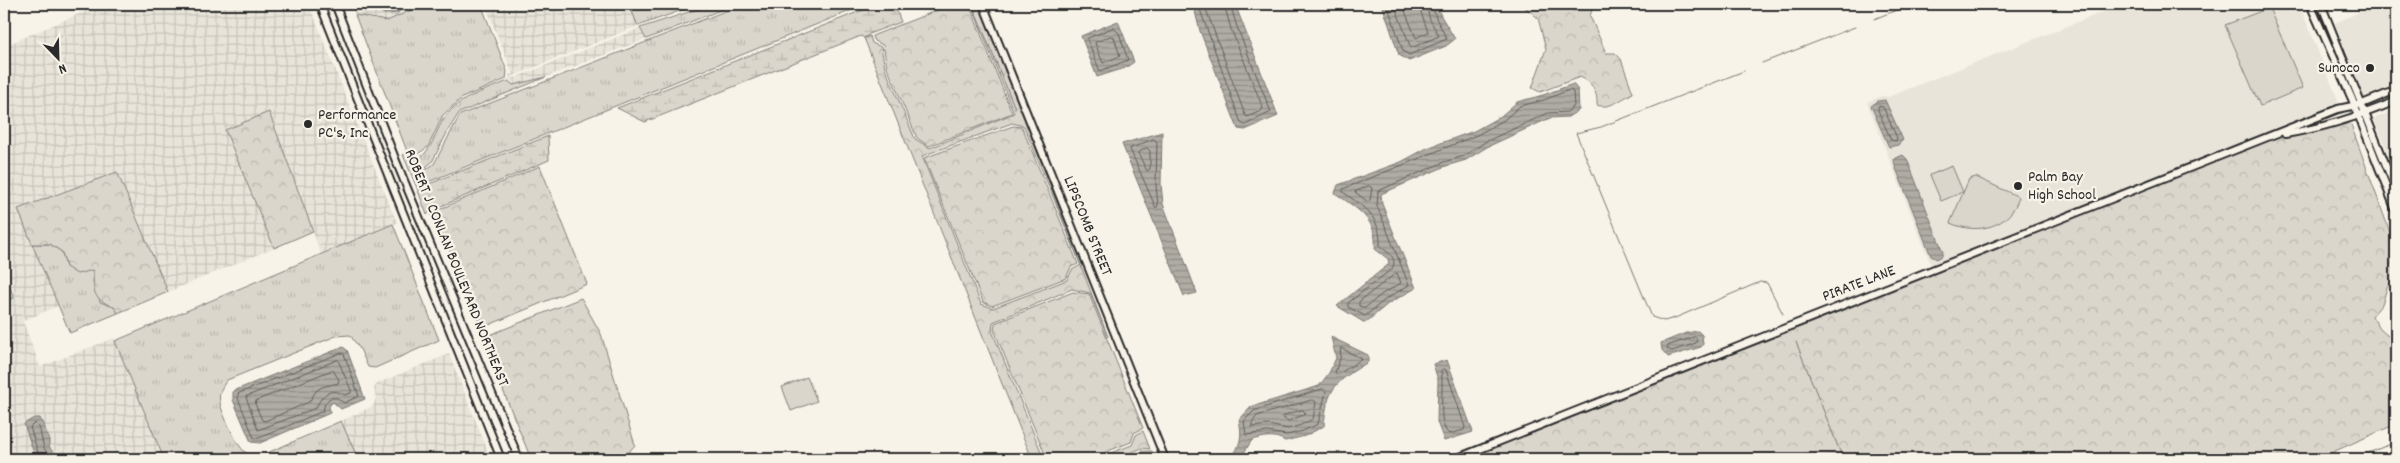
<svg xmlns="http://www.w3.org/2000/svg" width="2400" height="463" font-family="Dekko,sans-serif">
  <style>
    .built { fill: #e8e4da }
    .industrial { fill: url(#industrial-grid) }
    .grass { fill: url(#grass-tufts); stroke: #82807c }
    .forest { fill: url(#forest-crowns); stroke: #82807c; fill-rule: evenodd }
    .wetland { fill: url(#wetland-marsh); stroke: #82807c }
    .pitch { fill: #dad6cc; stroke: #82807c }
    .water { fill: url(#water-rules); stroke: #7a7874 }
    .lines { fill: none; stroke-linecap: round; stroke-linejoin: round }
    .shore { stroke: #605f5b; stroke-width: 1 }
    .stream { stroke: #7a7874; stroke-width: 1 }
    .secondary-casing { stroke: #2b2b2b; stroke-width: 10 }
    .secondary { stroke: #f7f3e8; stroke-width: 6 }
    .poi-dot { fill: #2b2b2b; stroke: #f7f3e8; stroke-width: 2 }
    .labels { text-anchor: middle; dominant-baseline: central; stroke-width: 4.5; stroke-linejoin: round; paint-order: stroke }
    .poi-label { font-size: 16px; fill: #2b2b2b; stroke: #f7f3e8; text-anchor: start }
    .street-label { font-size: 16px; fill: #2b2b2b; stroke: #f7f3e8 }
  </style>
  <defs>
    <pattern id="industrial-grid" width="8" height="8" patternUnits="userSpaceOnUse" patternTransform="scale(1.25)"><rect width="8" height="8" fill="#e8e4da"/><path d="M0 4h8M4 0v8" fill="none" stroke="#c7c4bb"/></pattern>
    <pattern id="grass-tufts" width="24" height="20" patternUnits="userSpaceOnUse" patternTransform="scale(1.25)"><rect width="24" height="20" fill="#dad6cc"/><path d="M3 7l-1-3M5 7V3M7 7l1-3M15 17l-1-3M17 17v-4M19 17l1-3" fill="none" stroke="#bbb8af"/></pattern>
    <pattern id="forest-crowns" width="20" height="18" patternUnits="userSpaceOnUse" patternTransform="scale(1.25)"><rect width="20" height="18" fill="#dad6cc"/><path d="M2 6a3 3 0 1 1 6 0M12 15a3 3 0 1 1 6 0" fill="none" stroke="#bbb8af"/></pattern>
    <pattern id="wetland-marsh" width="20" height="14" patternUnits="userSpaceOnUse" patternTransform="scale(1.25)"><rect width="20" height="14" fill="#dad6cc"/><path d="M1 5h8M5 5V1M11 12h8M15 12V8" fill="none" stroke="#bbb8af"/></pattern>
    <pattern id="water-rules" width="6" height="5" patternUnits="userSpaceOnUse" patternTransform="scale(1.25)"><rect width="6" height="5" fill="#afaca4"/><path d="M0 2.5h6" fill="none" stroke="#8f8c86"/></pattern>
  </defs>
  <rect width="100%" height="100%" fill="#f7f3e8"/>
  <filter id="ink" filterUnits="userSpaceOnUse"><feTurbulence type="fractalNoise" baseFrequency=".02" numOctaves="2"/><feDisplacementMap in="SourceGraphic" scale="10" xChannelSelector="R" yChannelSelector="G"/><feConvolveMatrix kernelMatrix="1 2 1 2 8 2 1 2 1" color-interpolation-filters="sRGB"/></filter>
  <g filter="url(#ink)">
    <!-- built -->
    <g class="built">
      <path d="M2123,4H2299L2340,105L1932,267L1867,102L1882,96L1888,97Z"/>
      <path d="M2377,4H2396V85L2365,99L2335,23Z"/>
      <path d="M2396,109V172L2374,119Z"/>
    </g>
    <!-- industrial -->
    <g class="industrial">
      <path d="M102,4H309L397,223L321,254L269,113L226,131L274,248L168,292L117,172L18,209L58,306L23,321L40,367L114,338L164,459H57L37,418L24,424L36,459H4V302L14,298L4,272V46Z"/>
      <path d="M351,4H425L387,21L355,15Z"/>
      <path d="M485,4H629L638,26L513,76Z"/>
      <path d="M640,28L646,39L546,77L513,85L508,81L510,73L514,78Z"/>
      <path d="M449,354L491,459H358L341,421L373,406L376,398L374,388L378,383Z"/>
    </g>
    <!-- grass -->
    <g class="grass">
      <path d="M425,4H481L507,71L506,79L462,98L443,115L428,147L410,159L355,15L387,21Z"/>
      <path d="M629,4H699L638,26Z"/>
      <path d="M713,4H736L646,39L640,28Z"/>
      <path d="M743,4H867L423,184L424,171L434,164L460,115Z"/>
      <path d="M546,77L459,113L449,129L432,162L422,170V186L417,188L403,155L406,153L411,161C432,157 434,132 445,117C459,97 487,90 508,81L513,85Z"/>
      <path d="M393,224L439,340L375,368L368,367L360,349L350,335L336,336L227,380C222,387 218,393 220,402C221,412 237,446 245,452C250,456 253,456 260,456L341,421L358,459H164L115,341Z"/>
      <path d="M32,244H50L62,252L66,267L93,270L100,302L114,307L118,313L70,333Z"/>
    </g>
    <!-- forest -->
    <g class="forest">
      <path d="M953,4H969L1012,113L929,146L917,138L887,67L883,45L874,41L872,36Z"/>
      <path d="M971,4H981L1108,337L1090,293L1072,289L993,322L992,331L1044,459H1032L864,38L870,36L872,43L881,47L885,68L915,139L930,148L1014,113ZM1012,123L1024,126L1081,265L1072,270L1067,280L993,308L981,304L922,156Z"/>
      <path d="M1521,4H1570L1573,11L1594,4L1590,16L1606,53H1615L1621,59L1633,93C1623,98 1609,110 1597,105C1598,92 1592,82 1580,77L1540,92L1532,88L1546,49L1538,18Z"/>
      <path d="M269,112L313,231L274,248L225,130Z"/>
      <path d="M2346,120L2351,125L2396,249V275L2387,288L2382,304L2372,316L2380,329L2388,336L2396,333V424L2317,459H1455L2274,136Z"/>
      <path d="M1013,126L1022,127L1078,264L1071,267L1066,278L992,306L983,302L924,158Z"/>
      <path d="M540,166L587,284L484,327L479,322L449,249L443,245L431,213Z"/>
      <path d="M117,172L168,292L118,313L114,307C91,298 94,292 93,270L77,274L66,267L62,252L50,244H32L18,209Z"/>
      <path d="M4,272L14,298L4,302Z"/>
      <path d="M1073,292L1089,294L1143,428L1134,433L1131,442L1088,459H1047L994,330L995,323Z"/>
      <path d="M581,298L601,334L635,445L626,455L615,459H531L483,341L492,334Z"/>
      <path d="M1143,431L1150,449L1142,448L1115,459H1095L1132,445L1136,435Z"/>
      <path d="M1143,451H1152L1155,459H1122Z"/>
    </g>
    <!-- wetland -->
    <g class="wetland">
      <path d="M878,4H894L901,22L871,33L864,38L861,36L645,122L617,108Z"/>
      <path d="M548,136L549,160L430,211L427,215L417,188L424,186Z"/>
    </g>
    <!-- pitch -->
    <g class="pitch">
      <path d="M2269,8L2303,88L2260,106L2225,25Z"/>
      <path d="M1952,166L1963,192L1941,201L1930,175Z"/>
      <path d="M1976,177L2019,197C2010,228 1977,235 1950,223L1969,179Z"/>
      <path d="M807,377L817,401L791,411L782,387Z"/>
    </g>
    <!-- water -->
    <g class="water">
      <path d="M368,4H405L398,13L384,14Z"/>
      <path d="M1193,4H1235L1278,116L1245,130L1238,129L1200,31Z"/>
      <path d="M1382,4H1436L1441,16L1455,39L1446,46L1409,61L1399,55Z"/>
      <path d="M1118,21L1134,62L1125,68L1097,77L1081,36Z"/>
      <path d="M1573,84L1578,90L1579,110L1568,117L1550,118L1487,147L1466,160L1446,166L1381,194L1382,204L1416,288L1389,303L1365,323L1337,306L1389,264L1388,259L1375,249C1378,219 1357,209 1335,193L1338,185L1401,162L1427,148L1474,131L1501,116L1517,102L1543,95Z"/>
      <path d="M1885,100L1903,140L1898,145L1889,147L1888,145L1871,106L1878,101Z"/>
      <path d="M1162,132L1161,184L1163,204L1197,293L1184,296L1122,144Z"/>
      <path d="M1903,155L1907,159L1943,252L1942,256L1937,259L1931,256L1895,166L1894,159Z"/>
      <path d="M1698,331L1702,335L1703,344L1701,347L1668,357L1662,350L1661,343L1686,333Z"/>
      <path d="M1331,337L1368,355V362C1336,382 1327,387 1324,426L1305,436L1285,441C1274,434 1264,437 1252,440L1240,459H1231C1240,446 1243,436 1239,420L1251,407L1319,386L1329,373L1336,358Z"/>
      <path d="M343,347L347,350L365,399L341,409L333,402L329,406L330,413L260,443L251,442L233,400V391Z"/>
      <path d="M1447,360L1473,432L1444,441L1437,422L1438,380L1433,364Z"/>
      <path d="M34,418H40L49,438V446L57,459H36L24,424Z"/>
    </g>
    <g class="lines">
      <!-- shore -->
      <g class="shore">
        <path d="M1198,4L1241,123L1245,125L1271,112L1237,27L1230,4"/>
        <path d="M1204,4L1245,115L1247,117L1261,111L1263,108L1231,29L1224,4"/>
        <path d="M1387,4L1403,51L1409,55L1447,39L1436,18L1432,4"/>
        <path d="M1394,4L1411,48L1439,36L1430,20L1426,4"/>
        <path d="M1402,4L1416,38L1428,32L1418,4"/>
        <path d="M1113,28L1119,33L1128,60L1100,71L1087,39Z"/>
        <path d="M1111,36L1114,37L1120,56L1103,63L1095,43Z"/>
        <path d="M1570,90L1573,92L1574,106L1567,112L1548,113L1485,142L1464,156L1444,162L1378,191L1377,206L1409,285L1386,299L1365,316L1348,307V303L1392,269C1398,257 1388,253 1380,246C1381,217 1365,208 1343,192V189L1477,135L1504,120L1520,106L1544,100Z"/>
        <path d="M1879,106L1883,107L1897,138L1896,141L1891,140L1878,110Z"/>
        <path d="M1154,139L1157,142L1156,185L1158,206L1156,208L1130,149Z"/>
        <path d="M1147,148L1150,151V169L1147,171L1138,153Z"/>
        <path d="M1369,186L1372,188L1370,200L1368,202L1355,192Z"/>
        <path d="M1397,273L1401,283L1382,294L1365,308L1359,306V302Z"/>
        <path d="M1695,337L1697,339L1696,343L1672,351L1667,349L1668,346Z"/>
        <path d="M1341,348L1362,359L1337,375L1335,372L1340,359Z"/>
        <path d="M341,353L344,354L359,396L344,403L337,398H330L325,403L323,411L259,438H254L238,398V394Z"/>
        <path d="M338,360L351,390V393L345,395C330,387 322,394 316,408L258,430L246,397Z"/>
        <path d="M1443,369L1446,370L1465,427L1464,430L1449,434C1436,423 1445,388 1441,371Z"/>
        <path d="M333,370L339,380L338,383L322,387L316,391L309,402L265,421L262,420L255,404L256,401Z"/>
        <path d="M1323,389L1326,392L1318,424L1303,431L1287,435L1267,432L1246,435L1244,421L1254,411Z"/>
        <path d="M1313,400L1316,402L1313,419L1301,425L1288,429L1268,425L1252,427V423L1257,416Z"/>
        <path d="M1303,410L1306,414L1288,421L1283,418L1285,415Z"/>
        <path d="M40,459L30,427L35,423L39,427L44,448L51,459"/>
      </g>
      <!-- stream -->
      <g class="stream">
        <path d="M972,4L1015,108"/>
        <path d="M1874,19L1912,4"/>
        <path d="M1762,63L1855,27"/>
        <path d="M1744,71L1601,127L1576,133L1652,317L1664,321L1675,318L1760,282L1767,283L1783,314"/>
        <path d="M1796,342L1843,459"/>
        <path d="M2353,459L2396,442"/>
      </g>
      <defs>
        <g id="secondary">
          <path d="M320,4L501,459"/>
          <path d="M335,4L396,161L519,459"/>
          <path d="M983,4L1165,459"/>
          <path d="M2310,4L2352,99L2396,211"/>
          <path d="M2321,4L2396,190"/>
          <path d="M2285,134C2324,128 2360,116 2396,101"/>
          <path d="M1455,459L2338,109L2362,104L2396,90"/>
        </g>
      </defs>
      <!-- secondary casing -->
      <use href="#secondary" class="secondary-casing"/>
      <!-- secondary -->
      <use href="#secondary" class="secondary"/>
    </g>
  </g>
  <!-- markers -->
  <g class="poi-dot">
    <circle cx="2370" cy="68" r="5"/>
    <circle cx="308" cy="124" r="5"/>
    <circle cx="2018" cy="186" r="5"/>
  </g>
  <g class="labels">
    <!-- poi labels -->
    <g class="poi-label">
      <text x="2360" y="68" text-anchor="end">Sunoco</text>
      <text x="318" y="115">Performance<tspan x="318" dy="18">PC's, Inc</tspan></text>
      <text x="2028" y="177">Palm Bay<tspan x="2028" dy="18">High School</tspan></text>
    </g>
    <!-- street labels -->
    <g class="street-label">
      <text transform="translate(1087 226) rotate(68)">LIPSCOMB STREET</text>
      <text transform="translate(456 268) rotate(68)">ROBERT J CONLAN BOULEVARD NORTHEAST</text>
      <text transform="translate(1859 284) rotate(-21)">PIRATE LANE</text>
    </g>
  </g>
  <!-- margin -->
  <rect width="2400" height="463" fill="none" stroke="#f7f3e8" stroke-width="20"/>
  <rect x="10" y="10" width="2380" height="443" fill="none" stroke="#2b2b2b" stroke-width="2" filter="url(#ink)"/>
  <!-- north arrow -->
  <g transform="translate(58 58) rotate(157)" stroke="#f7f3e8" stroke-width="4" paint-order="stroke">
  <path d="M0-4L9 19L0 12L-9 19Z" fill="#2b2b2b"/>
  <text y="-8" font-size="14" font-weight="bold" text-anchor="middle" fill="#2b2b2b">N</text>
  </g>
</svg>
